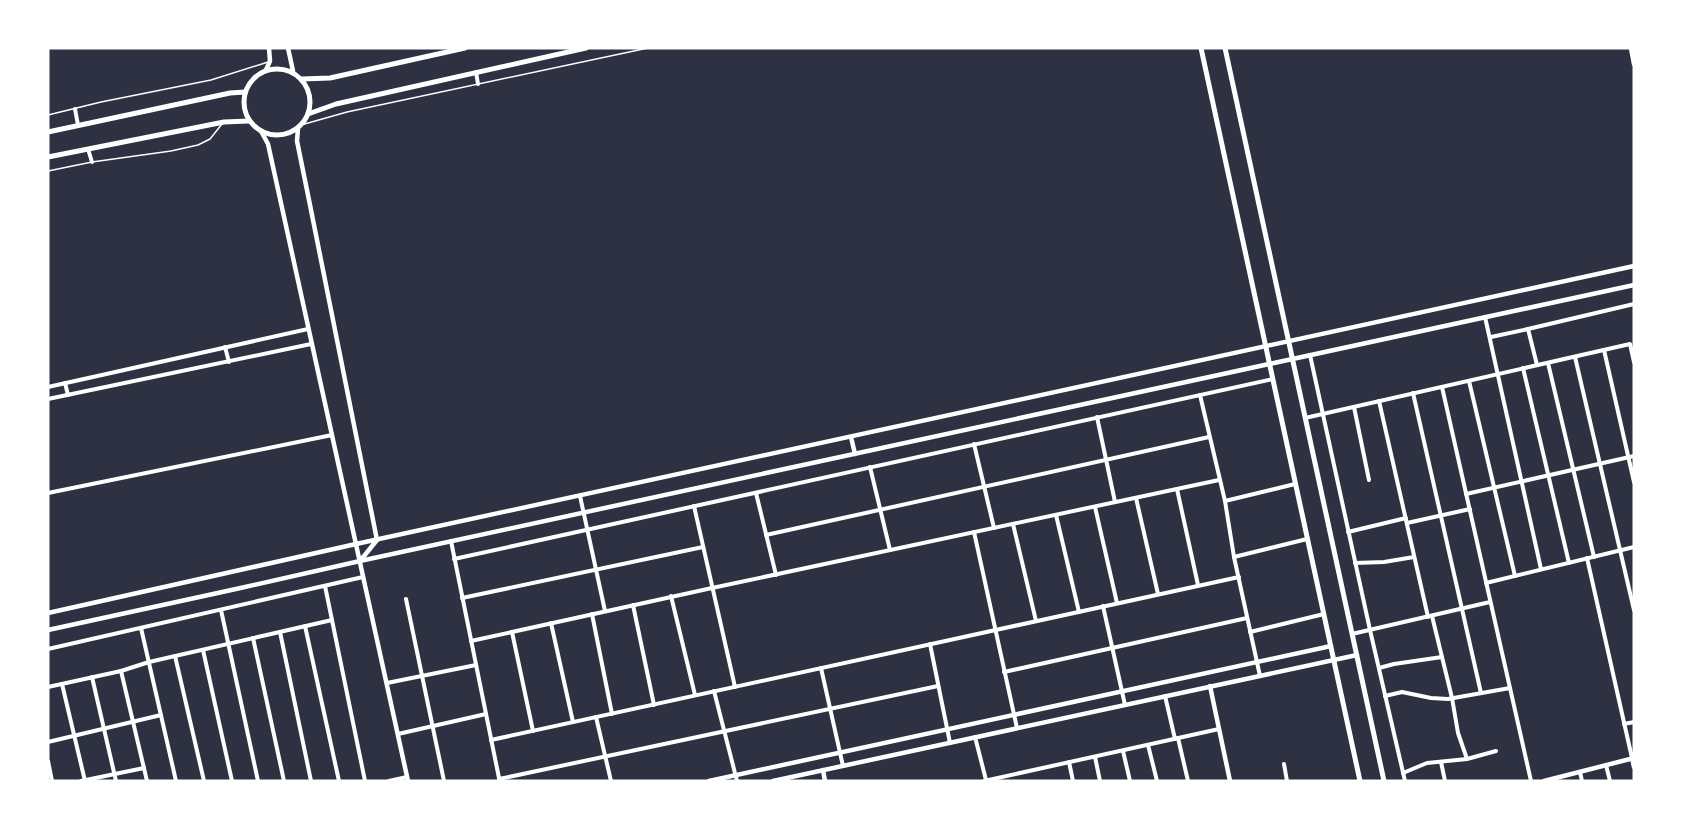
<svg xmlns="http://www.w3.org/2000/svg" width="1682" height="829" font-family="'Playfair Display',serif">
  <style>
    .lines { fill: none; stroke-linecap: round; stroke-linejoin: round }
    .service { stroke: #fff; stroke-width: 1.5 }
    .minor { stroke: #fff; stroke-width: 4 }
    .tertiary { stroke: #fff; stroke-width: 4.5 }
    .secondary { stroke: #fff; stroke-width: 5 }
    .primary { stroke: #fff; stroke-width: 5 }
  </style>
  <rect width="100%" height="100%" fill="#2d3142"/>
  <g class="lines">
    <!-- service -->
    <g class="service">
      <path d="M48,115L101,102L211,80L268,62"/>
      <path d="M301,125L347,112L648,48"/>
      <path d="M48,171L92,162L171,151L198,145L210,139L222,124"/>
    </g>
    <!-- minor -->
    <g class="minor">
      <path d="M476,72L478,84"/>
      <path d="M75,109L78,125"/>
      <path d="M88,149L92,162"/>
      <path d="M1485,317L1541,569"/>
      <path d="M1528,329L1634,304"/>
      <path d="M1491,337L1528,329L1537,365"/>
      <path d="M225,347L229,362"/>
      <path d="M1604,350L1634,482"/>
      <path d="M1310,355L1370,630L1405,781"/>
      <path d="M1575,357L1634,610"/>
      <path d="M1548,363L1594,557"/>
      <path d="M1523,368L1569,563"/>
      <path d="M1469,381L1515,576"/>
      <path d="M65,383L68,395"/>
      <path d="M48,387L308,329"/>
      <path d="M1442,387L1531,781"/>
      <path d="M1413,393L1481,693"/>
      <path d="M1200,395L1225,501L1234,557L1260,676"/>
      <path d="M48,399L311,344"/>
      <path d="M1379,401L1428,617"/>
      <path d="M1354,407L1369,480"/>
      <path d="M1097,417L1115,502"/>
      <path d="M1305,418L1630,344L1634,362"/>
      <path d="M974,444L994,528"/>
      <path d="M870,467L890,550"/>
      <path d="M1177,489L1198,585"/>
      <path d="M48,493L332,435"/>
      <path d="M756,493L776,575"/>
      <path d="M1466,494L1634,456"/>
      <path d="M580,496L605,611"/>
      <path d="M1136,498L1158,594"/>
      <path d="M1225,501L1295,484"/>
      <path d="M694,506L735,687"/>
      <path d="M1095,507L1117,603"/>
      <path d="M1056,515L1079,612"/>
      <path d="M1407,523L1470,509"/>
      <path d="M1013,524L1036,621"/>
      <path d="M974,532L1017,728"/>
      <path d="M1348,532L1406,518"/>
      <path d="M766,535L1209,437"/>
      <path d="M451,541L499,778"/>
      <path d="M1234,557L1307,539"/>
      <path d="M1587,558L1632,758"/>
      <path d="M454,559L1273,379"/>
      <path d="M1355,563L1384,562L1414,557"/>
      <path d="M1486,583L1634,547"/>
      <path d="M325,586L365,781"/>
      <path d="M671,596L695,695"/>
      <path d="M462,598L703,547"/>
      <path d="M406,599L444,781"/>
      <path d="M633,605L654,705"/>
      <path d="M1103,606L1125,705"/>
      <path d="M221,610L258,781"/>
      <path d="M592,614L612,714"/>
      <path d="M1432,616L1452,698L1458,733L1467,759"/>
      <path d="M551,623L573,722"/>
      <path d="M305,626L339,781"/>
      <path d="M141,628L176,781"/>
      <path d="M280,632L311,781"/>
      <path d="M512,632L533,731"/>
      <path d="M1250,632L1324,614"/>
      <path d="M1352,634L1490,602"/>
      <path d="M253,638L284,781"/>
      <path d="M471,641L712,588L1219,480"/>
      <path d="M930,644L950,743"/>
      <path d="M48,649L363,577"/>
      <path d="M203,650L232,781"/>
      <path d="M175,656L204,781"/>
      <path d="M821,668L843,766"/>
      <path d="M1379,668L1394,664L1442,657"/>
      <path d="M121,671L147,781"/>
      <path d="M1004,672L1247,618"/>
      <path d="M92,677L116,781"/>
      <path d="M387,683L476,665"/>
      <path d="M62,684L85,781"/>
      <path d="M48,687L121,671L149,662L332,620"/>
      <path d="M714,691L737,781"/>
      <path d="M1165,696L1175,739"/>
      <path d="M1385,696L1402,692L1431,698L1448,699L1510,688"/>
      <path d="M596,717L611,781"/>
      <path d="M1624,724L1634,722"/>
      <path d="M398,734L486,714"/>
      <path d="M975,737L986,780"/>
      <path d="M1178,738L1188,781"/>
      <path d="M491,740L1239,577"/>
      <path d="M48,742L161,715"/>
      <path d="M1148,745L1157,781"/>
      <path d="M1123,751L1130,781"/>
      <path d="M1095,757L1100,781"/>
      <path d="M48,761L52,781"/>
      <path d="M1069,762L1073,781"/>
      <path d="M1441,762L1445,781"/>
      <path d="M1284,764L1287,781"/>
      <path d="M1606,765L1610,781"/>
      <path d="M1580,772L1582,781"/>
      <path d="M1403,773L1427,763L1467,759L1496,751"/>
      <path d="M499,779L938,686"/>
      <path d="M81,781L144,768"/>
      <path d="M389,781L407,777"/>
      <path d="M984,781L1219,729"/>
    </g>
    <!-- tertiary -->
    <g class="tertiary">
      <path d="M288,48L293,71"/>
      <path d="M1631,48L1634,64"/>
      <path d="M266,70L270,61L269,48"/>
      <path d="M298,128L297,141L310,205L377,540"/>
      <path d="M261,131L268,144L408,781"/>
      <path d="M851,437L855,454"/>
      <path d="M360,561L377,540"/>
      <path d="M48,613L356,544L1634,266"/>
      <path d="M48,630L236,589L360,561L1634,285"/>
      <path d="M1210,686L1230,781"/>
      <path d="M1632,758L1634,767"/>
      <path d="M823,770L825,781"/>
      <path d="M709,781L1331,646"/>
      <path d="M773,781L1357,655"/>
      <path d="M1544,781L1634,758"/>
    </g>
    <!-- secondary -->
    <g class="secondary">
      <path d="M1201,48L1360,781"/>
      <path d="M1225,48L1384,781"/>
    </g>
    <!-- primary -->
    <g class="primary">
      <circle cx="277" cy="102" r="33"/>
      <path d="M302,79L330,78L465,48"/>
      <path d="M308,114L336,104L586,48"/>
      <path d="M48,132L230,93L245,92"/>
      <path d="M48,157L224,122L249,121"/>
    </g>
  </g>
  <!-- border -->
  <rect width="1682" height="829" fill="none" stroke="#ffffff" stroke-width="99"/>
</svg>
